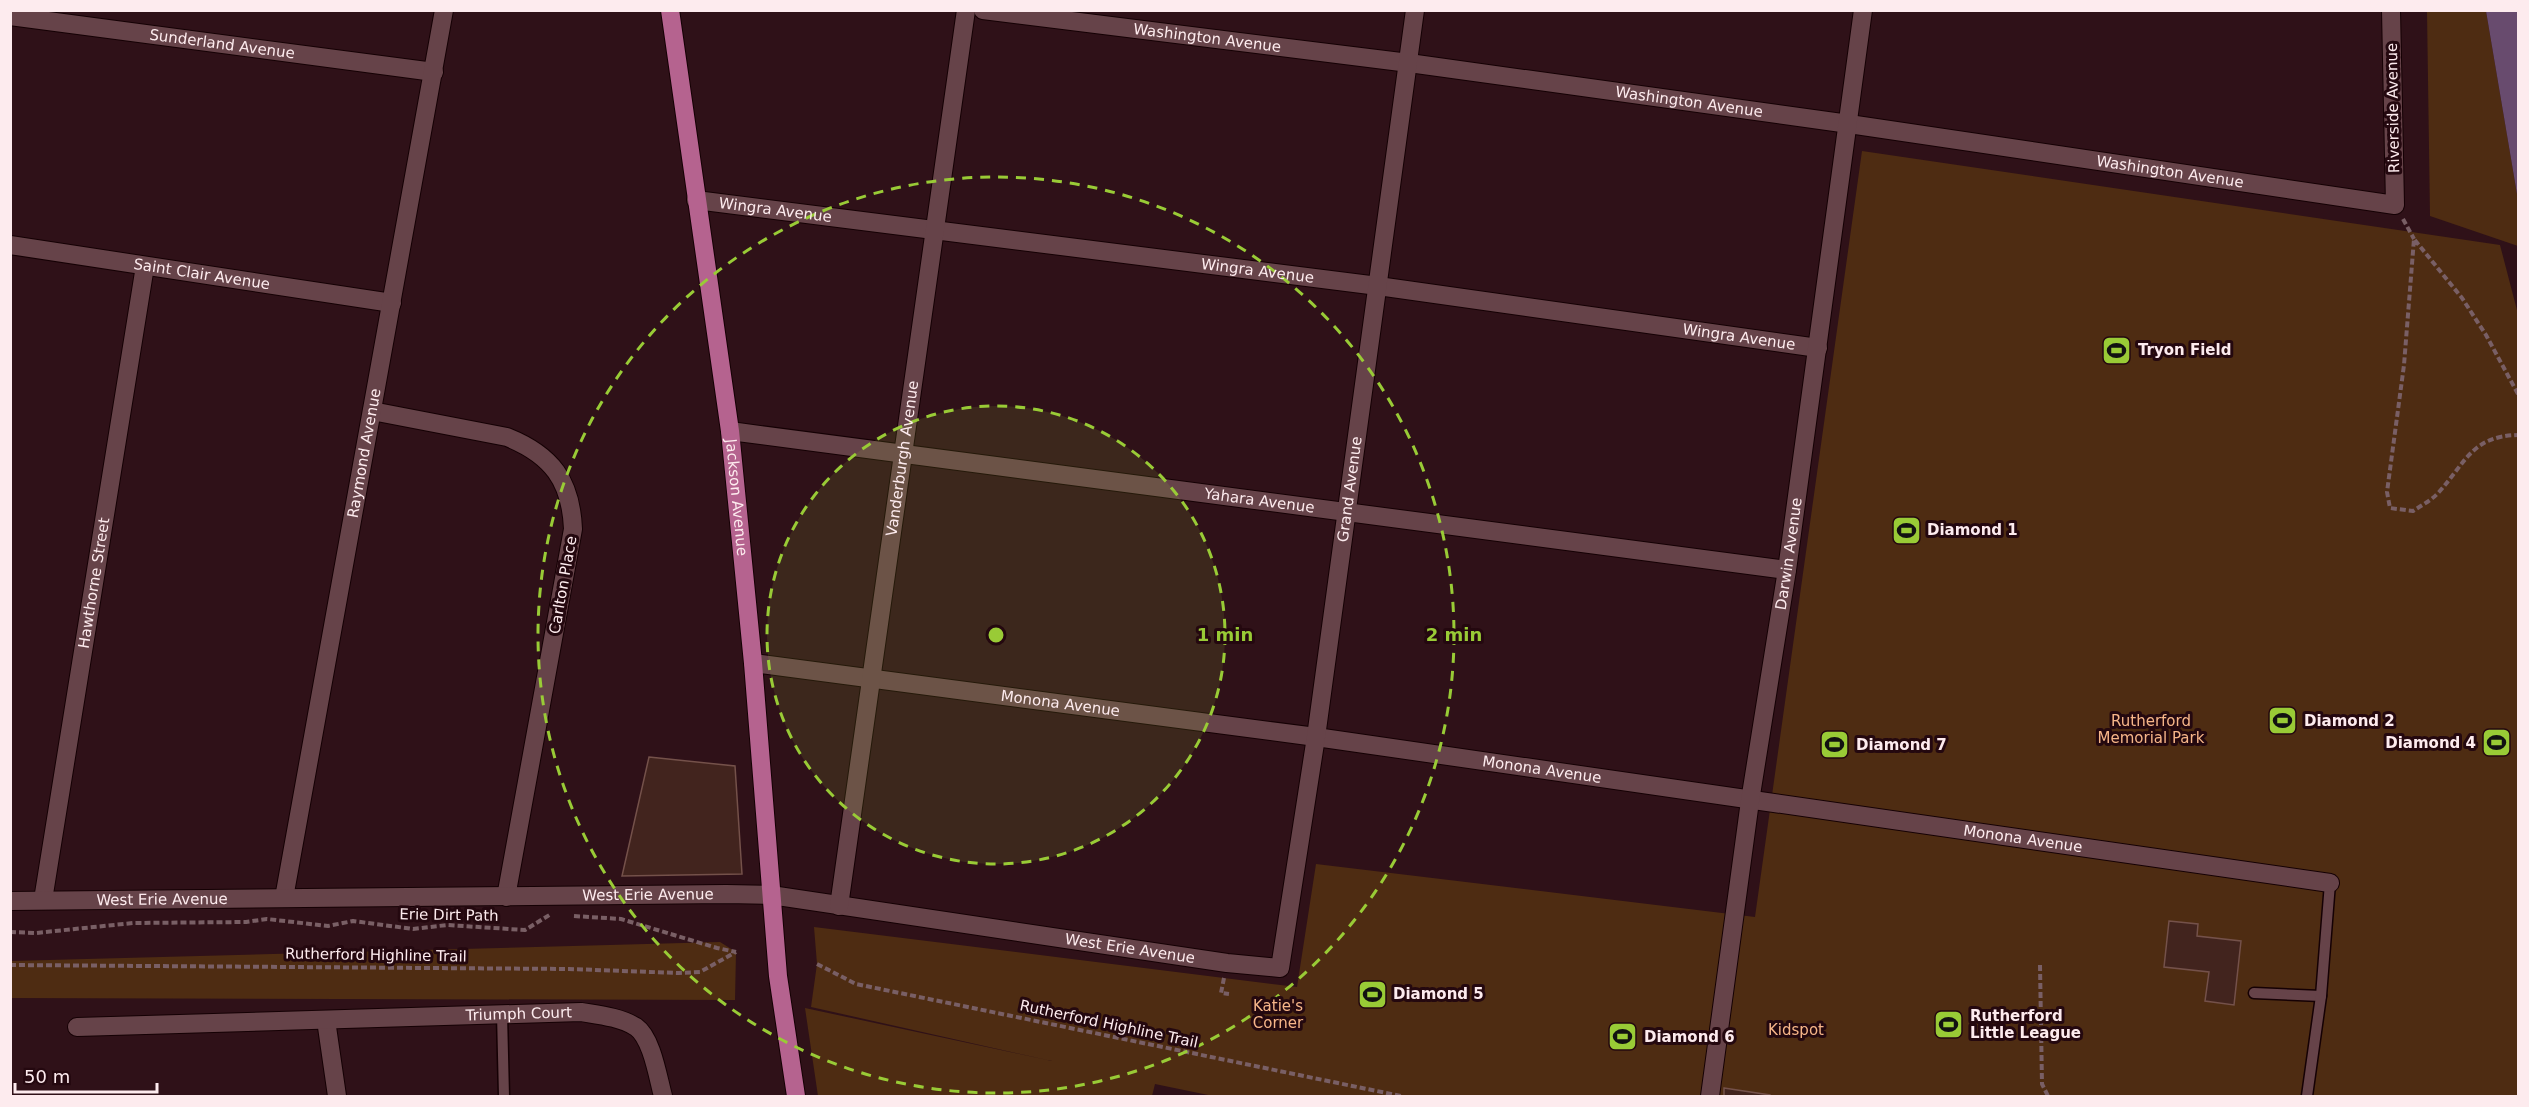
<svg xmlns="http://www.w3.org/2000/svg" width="2529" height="1107" font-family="'DejaVu Sans',sans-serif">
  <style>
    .green { fill: #4e2c12 }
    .water { fill: #684b6e }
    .building { fill: #42241e; stroke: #74514a; stroke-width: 1.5 }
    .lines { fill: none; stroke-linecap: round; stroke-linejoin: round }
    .service-casing { stroke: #150004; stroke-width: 13 }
    .minor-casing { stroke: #150004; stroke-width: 20 }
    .tertiary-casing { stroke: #150004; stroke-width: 20 }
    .primary-casing { stroke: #150004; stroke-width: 20 }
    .path { stroke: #795f65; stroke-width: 4; stroke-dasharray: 6 3; stroke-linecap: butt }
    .service { stroke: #664349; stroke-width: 10 }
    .minor { stroke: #664349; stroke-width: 18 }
    .tertiary { stroke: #664349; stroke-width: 18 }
    .primary { stroke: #b5638f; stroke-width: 18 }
    .ring { fill: none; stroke: #99cb36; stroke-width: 3; stroke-dasharray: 10 8 }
    .labels { text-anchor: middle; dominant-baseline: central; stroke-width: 6; stroke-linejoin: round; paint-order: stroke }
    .street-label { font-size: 15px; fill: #fdebee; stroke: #24080f }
    .poi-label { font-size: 15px; font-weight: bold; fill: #fdebee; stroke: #24080f; text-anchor: start }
    .park-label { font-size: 15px; fill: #f7b689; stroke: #24080f }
    .centre { fill: #99cb36; stroke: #24080f; stroke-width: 3 }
    .ring-label { font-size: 18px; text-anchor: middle; font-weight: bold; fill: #99cb36; stroke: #24080f; stroke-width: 6; stroke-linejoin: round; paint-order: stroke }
  </style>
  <rect width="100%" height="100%" fill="#2f1118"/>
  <!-- green -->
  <g class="green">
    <path d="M2427,11H2486L2518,200V246L2430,216Z"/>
    <path d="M1862,151L2500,245L2518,314V1096H1213L1155,1084L1152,1096H818L805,1008L1052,1061L811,1007L817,964L814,927L1297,987L1316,864L1755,917Z"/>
    <path d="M720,942L736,952L735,1000L11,998V961Z"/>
  </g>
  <!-- water -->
  <path class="water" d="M2486,11H2518V200Z"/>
  <!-- building -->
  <g class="building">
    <path d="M649,757L735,766L742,874L622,876Z"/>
    <path d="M2169,921L2198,924L2197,936L2241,941L2234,1005L2205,1001L2209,972L2164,967Z"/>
    <path d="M1724,1088L1770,1095V1096H1724Z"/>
  </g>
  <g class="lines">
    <defs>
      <g id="service">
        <path d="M2254,993L2321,996"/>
        <path d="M502,1014L504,1096"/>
        <path d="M2307,1096L2321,996L2330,883"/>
      </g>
      <g id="minor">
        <path id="s1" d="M983,10L1409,63L1849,124L2395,205L2391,10"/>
        <path id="s2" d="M10,16L434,72"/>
        <path id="s3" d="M696,200L1378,286L1818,348"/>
        <path id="s4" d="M10,245L392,303"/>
        <path d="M372,411L507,437C552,455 571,481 573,529L506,897"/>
        <path id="s5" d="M730,431L1787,570"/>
        <path id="s6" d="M753,663L1316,737L2330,883"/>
        <path id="s7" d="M771,895L1227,963L1280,968L1316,737L1415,10"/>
        <path id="s8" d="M284,898L444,10"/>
        <path id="s9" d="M43,900L145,266"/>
        <path id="s10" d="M839,906L966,10"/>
        <path d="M326,1020L337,1096"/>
        <path id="s11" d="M77,1027L581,1012C599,1015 620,1017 636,1027C652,1038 658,1078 663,1096"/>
        <path id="s12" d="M1710,1096L1750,801L1787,570L1863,10"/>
      </g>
      <g id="tertiary">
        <path id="s13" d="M10,901L726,894L771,895"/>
      </g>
      <g id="primary">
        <path id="s14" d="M670,10L730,431L753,663L778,976L796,1096"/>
      </g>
    </defs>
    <!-- service casing -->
    <use href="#service" class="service-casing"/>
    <!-- minor casing -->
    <use href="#minor" class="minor-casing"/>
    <!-- tertiary casing -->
    <use href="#tertiary" class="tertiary-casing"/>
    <!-- primary casing -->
    <use href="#primary" class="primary-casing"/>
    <!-- path -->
    <g class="path">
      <path d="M2403,219L2414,239"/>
      <path d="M2518,394L2486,335L2462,298L2414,239L2404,365L2387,492L2390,508L2413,511C2422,505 2432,500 2439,492C2466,462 2472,436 2518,435"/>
      <path d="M574,916L621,919L717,948L736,952"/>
      <path d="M10,932L36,933L133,923L246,922L267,919L328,926L353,921L413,929L447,925L525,930L551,914"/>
      <path d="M817,964L856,984L1401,1096"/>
      <path d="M10,965L569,969L679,973L700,972L736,952"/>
      <path d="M2040,965L2042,1084L2048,1096"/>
      <path d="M1224,978L1221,993L1229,994"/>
    </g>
    <!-- service -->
    <use href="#service" class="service"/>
    <!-- minor -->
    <use href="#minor" class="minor"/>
    <!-- tertiary -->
    <use href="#tertiary" class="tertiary"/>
    <!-- primary -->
    <use href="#primary" class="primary"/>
  </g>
  <!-- distance rings -->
  <circle cx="996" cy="635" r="229" fill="#99cb36" fill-opacity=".12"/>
  <g class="ring">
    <circle cx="996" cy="635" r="229"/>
    <circle cx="996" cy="635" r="458"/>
  </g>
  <!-- icons -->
  <defs>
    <symbol id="stadium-square" viewBox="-11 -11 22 22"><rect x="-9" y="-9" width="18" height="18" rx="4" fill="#99cb36" stroke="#24080f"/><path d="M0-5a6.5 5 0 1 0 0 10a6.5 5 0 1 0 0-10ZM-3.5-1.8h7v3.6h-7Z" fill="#111"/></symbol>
  </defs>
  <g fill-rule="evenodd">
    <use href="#stadium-square" x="2100" y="334" width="33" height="33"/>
    <use href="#stadium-square" x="1890" y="514" width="33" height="33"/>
    <use href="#stadium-square" x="2266" y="704" width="33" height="33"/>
    <use href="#stadium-square" x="2480" y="726" width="33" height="33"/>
    <use href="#stadium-square" x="1818" y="728" width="33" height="33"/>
    <use href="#stadium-square" x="1356" y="978" width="33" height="33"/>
    <use href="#stadium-square" x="1932" y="1008" width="33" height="33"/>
    <use href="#stadium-square" x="1606" y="1020" width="33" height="33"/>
  </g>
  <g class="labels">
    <!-- street labels -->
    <g class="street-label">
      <text stroke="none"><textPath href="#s1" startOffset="226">Washington Avenue</textPath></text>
      <text stroke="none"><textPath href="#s2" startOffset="214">Sunderland Avenue</textPath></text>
      <text stroke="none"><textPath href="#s1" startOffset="712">Washington Avenue</textPath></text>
      <text transform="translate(2393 108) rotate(-91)">Riverside Avenue</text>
      <text stroke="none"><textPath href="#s1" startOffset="1198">Washington Avenue</textPath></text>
      <text stroke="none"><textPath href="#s3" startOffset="80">Wingra Avenue</textPath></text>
      <text stroke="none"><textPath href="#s3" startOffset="566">Wingra Avenue</textPath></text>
      <text stroke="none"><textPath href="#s4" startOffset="194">Saint Clair Avenue</textPath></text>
      <text stroke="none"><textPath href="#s3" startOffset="1052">Wingra Avenue</textPath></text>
      <text stroke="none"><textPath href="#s8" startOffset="452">Raymond Avenue</textPath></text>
      <text stroke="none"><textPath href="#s10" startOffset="452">Vanderburgh Avenue</textPath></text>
      <text stroke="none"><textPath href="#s7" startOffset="998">Grand Avenue</textPath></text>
      <text stroke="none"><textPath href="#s14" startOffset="492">Jackson Avenue</textPath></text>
      <text stroke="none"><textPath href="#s5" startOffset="534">Yahara Avenue</textPath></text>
      <text stroke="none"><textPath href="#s12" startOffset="548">Darwin Avenue</textPath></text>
      <text stroke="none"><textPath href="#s9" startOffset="321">Hawthorne Street</textPath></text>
      <text transform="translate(563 585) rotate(-80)">Carlton Place</text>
      <text stroke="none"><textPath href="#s6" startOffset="310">Monona Avenue</textPath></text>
      <text stroke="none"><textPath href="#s6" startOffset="796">Monona Avenue</textPath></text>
      <text stroke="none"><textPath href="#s6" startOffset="1282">Monona Avenue</textPath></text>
      <text stroke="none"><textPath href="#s13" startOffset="638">West Erie Avenue</textPath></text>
      <text stroke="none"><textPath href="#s13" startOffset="152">West Erie Avenue</textPath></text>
      <text transform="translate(449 915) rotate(1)">Erie Dirt Path</text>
      <text stroke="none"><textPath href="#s7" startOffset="363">West Erie Avenue</textPath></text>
      <text transform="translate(376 955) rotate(1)">Rutherford Highline Trail</text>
      <text stroke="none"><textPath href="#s11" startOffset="442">Triumph Court</textPath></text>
      <text transform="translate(1109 1024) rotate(12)">Rutherford Highline Trail</text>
    </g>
    <!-- poi labels -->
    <g class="poi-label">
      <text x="2138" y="350">Tryon Field</text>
      <text x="1927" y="530">Diamond 1</text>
      <text x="2304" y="721">Diamond 2</text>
      <text x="2476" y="743" text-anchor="end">Diamond 4</text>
      <text x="1856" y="745">Diamond 7</text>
      <text x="1393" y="994">Diamond 5</text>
      <text x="1970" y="1016">Rutherford<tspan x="1970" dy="17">Little League</tspan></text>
      <text x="1644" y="1037">Diamond 6</text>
    </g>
    <!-- park labels -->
    <g class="park-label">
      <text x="2151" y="721">Rutherford<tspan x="2151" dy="17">Memorial Park</tspan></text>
      <text x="1278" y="1006">Katie's<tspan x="1278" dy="17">Corner</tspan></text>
      <text x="1796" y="1030">Kidspot</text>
    </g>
  </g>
  <circle cx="996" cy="635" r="9" class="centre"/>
  <g class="ring-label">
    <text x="1225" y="641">1 min</text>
    <text x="1454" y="641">2 min</text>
  </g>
  <!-- border -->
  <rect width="2529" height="1107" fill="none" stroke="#fdebee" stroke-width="24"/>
  <!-- scale -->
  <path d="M15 1083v9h142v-9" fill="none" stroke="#fdebee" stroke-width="3"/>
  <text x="24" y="1083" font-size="18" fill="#fdebee" stroke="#24080f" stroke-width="4.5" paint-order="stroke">50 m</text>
</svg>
